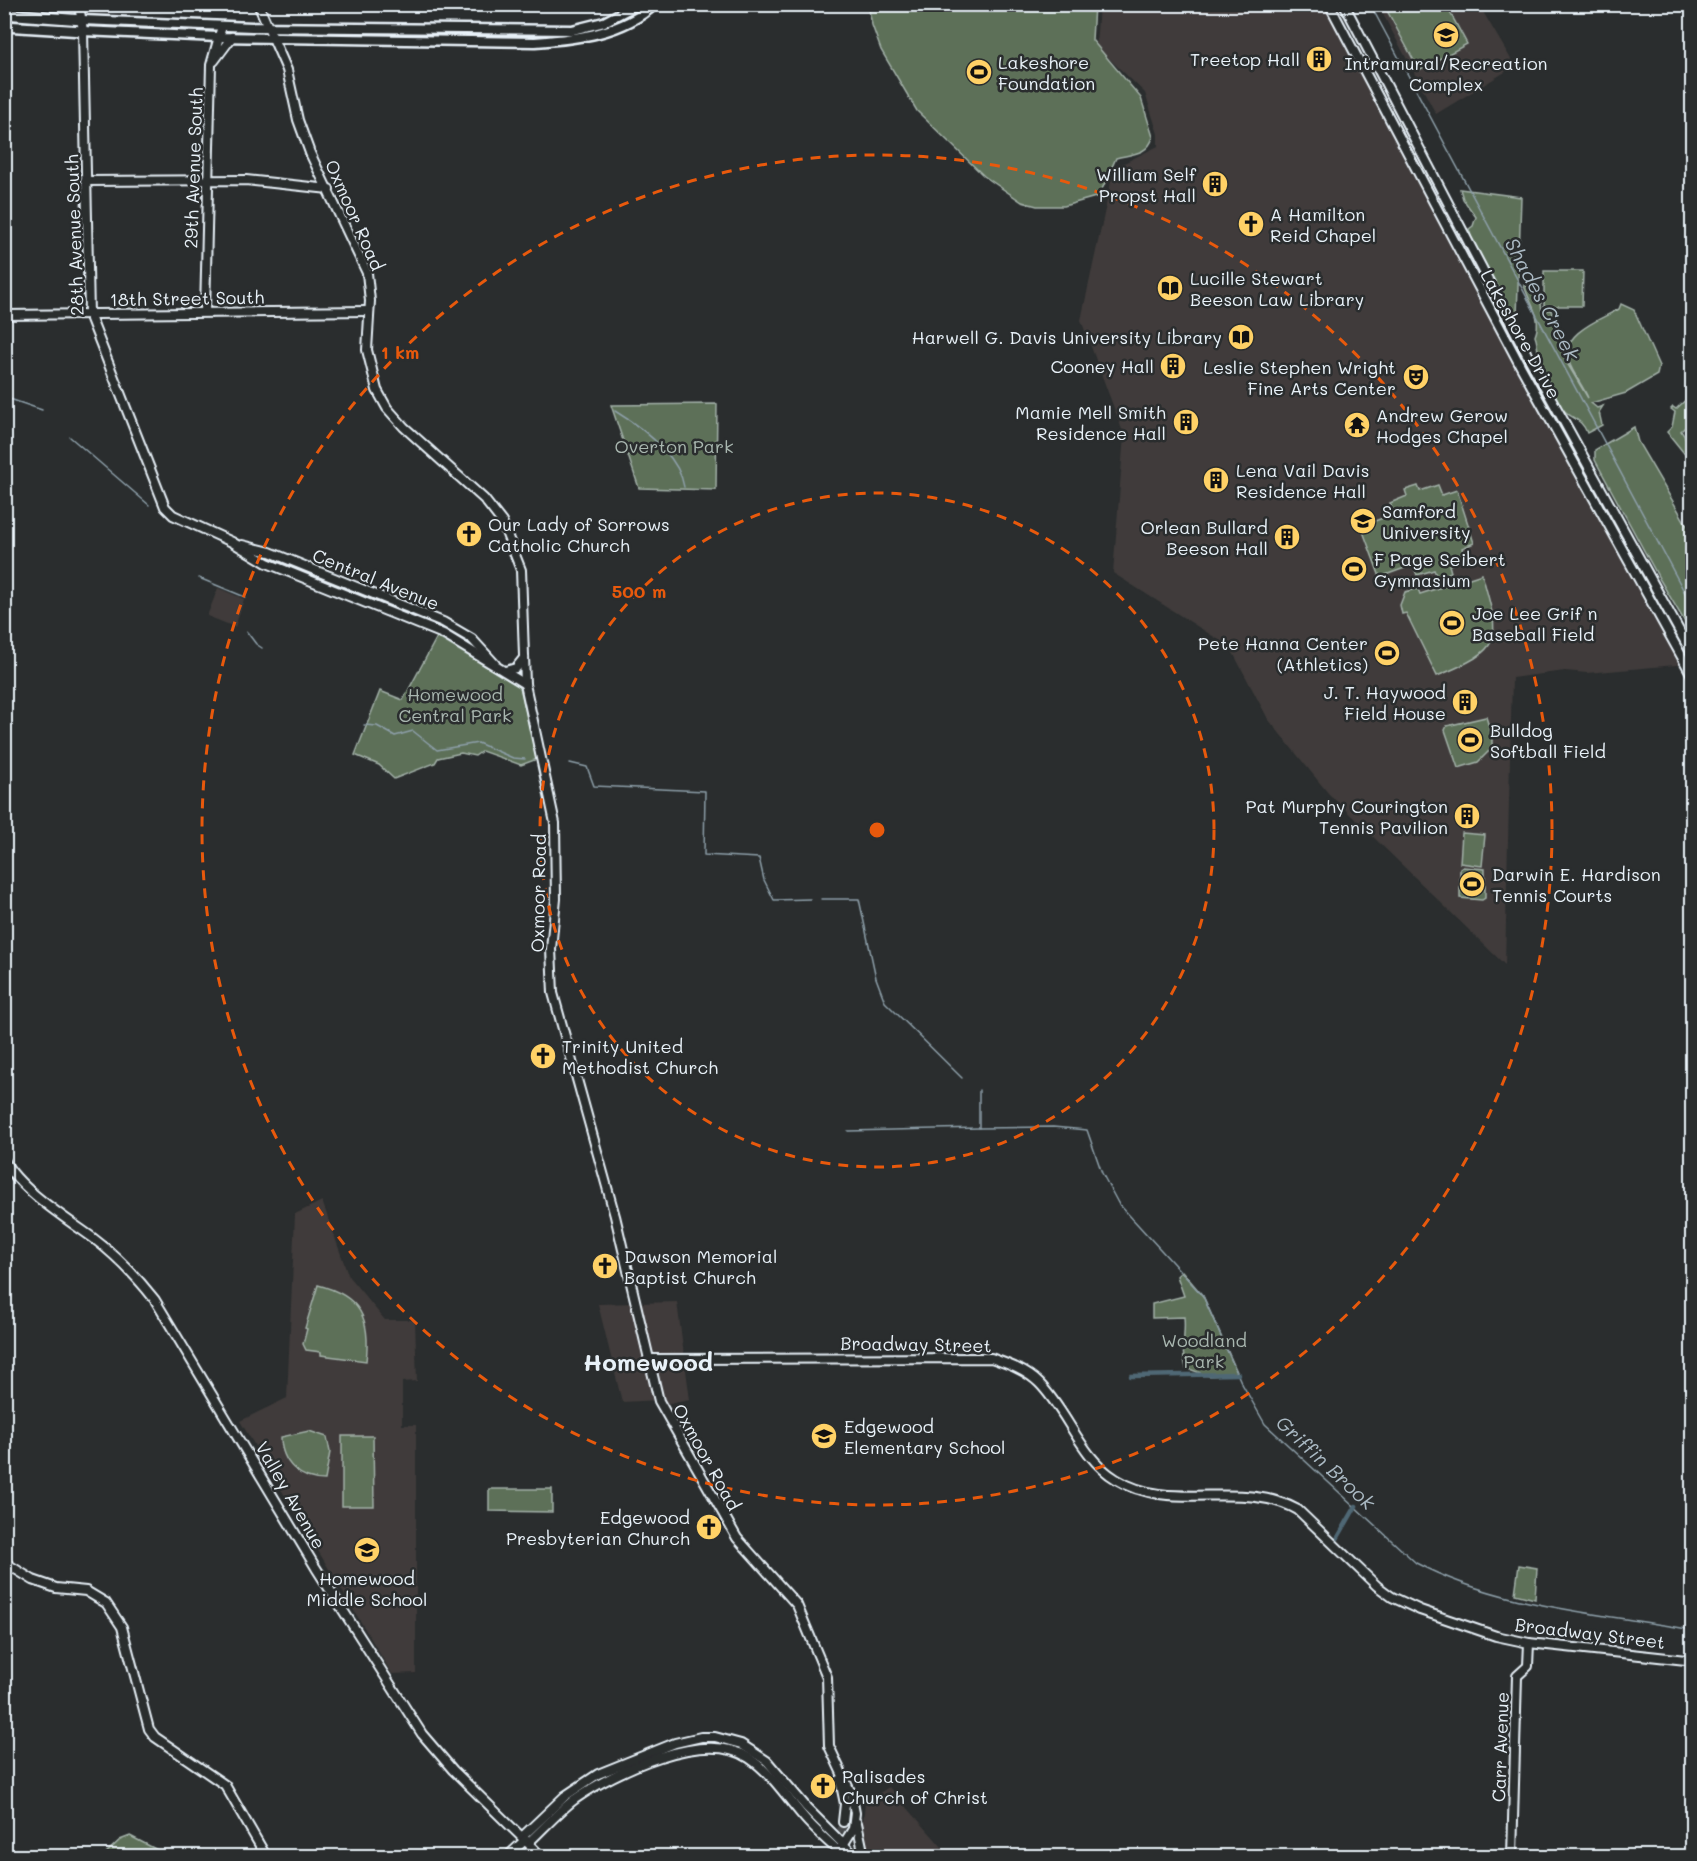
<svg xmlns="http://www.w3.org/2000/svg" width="1697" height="1861" font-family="Mali,sans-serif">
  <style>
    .built { fill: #3f3b3a }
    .green { fill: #5d7059; stroke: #a2b0a8; stroke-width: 1.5 }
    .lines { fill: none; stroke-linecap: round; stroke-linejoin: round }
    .stream { stroke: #8d9fa9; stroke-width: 1.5 }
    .canal { stroke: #506875; stroke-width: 4.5 }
    .secondary-tunnel { stroke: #464a4c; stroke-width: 8; stroke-dasharray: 8 4; stroke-linecap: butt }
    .secondary-casing { stroke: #e8f1f8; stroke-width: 12 }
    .primary-casing { stroke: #e8f1f8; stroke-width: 13 }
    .highway-casing { stroke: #e8f1f8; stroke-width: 14 }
    .secondary { stroke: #2a2d2e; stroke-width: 8 }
    .primary { stroke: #2a2d2e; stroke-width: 8 }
    .highway { stroke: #2a2d2e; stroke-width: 9 }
    .ring { fill: none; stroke: #e8590c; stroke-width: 3; stroke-dasharray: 10 8 }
    .labels { text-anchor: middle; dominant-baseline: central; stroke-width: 5; stroke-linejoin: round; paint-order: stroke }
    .poi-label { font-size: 18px; fill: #e8f1f8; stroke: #2a2d2e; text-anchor: start }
    .street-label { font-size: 18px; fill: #e8f1f8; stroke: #2a2d2e }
    .park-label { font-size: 18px; fill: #a9b7b0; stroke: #2a2d2e }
    .water-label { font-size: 20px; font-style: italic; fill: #abbac4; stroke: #2a2d2e }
    .district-label { font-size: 24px; font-weight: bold; fill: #e8f1f8; stroke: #2a2d2e }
    .centre { fill: #e8590c; stroke: #2a2d2e; stroke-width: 3 }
    .ring-label { font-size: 18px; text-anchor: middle; font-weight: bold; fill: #e8590c; stroke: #2a2d2e; stroke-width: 5; stroke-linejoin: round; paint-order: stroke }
  </style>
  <rect width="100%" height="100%" fill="#2a2d2e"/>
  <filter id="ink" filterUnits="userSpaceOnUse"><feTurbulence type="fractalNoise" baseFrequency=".0167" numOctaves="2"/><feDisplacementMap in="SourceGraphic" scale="12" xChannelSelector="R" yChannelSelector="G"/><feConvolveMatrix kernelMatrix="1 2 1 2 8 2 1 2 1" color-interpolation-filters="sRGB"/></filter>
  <g filter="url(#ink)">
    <!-- built -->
    <g class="built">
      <path d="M1099,5H1324L1687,664L1587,673L1565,671L1512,678L1505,965L1328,793L1268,719L1230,647L1113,573L1124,435L1081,320L1114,168L1158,146V134L1145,93L1096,46Z"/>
      <path d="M1378,5H1479L1515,66L1436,114Z"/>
      <path d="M218,588L244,599L235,627L207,616Z"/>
      <path d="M322,1201L349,1277L385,1320H415L417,1381L402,1382V1425H416V1673L392,1674L240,1421L287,1398L295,1214Z"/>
      <path d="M677,1302L690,1400L668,1404L660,1400L622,1402L598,1304Z"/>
      <path d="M889,1787L950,1856L869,1855L862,1832L865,1802Z"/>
    </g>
    <!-- green -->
    <g class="green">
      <path d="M868,5H1094L1092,40L1141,98L1153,137C1148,155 1131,154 1116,158L1099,196L1064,206H1037L1022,202L984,176L917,111L881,50L872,25Z"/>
      <path d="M1384,5H1446L1467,44L1419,70Z"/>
      <path d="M1460,189L1521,197L1517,316L1514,321L1472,240L1469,229L1473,226L1476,217L1463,199Z"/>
      <path d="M1544,271H1583L1582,306H1544Z"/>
      <path d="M1524,285L1539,289L1542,311L1551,310L1557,334L1567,348V363L1588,398C1584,387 1573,374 1569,362C1558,334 1601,319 1619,309L1621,304L1634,310L1659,366L1657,375L1626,393L1591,403L1597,408L1603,406L1599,412L1602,425L1587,433C1581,417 1571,420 1562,408C1555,399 1548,386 1543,376C1536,363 1540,349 1535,336C1543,317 1529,303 1524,285Z"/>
      <path d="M1692,394V421L1681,431L1692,448V460L1686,454L1692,463L1667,432L1672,427L1675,412L1671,409L1673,407L1676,409Z"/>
      <path d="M717,404L716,490L639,488L611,405Z"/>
      <path d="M1634,427L1638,442L1692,534V634L1660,580L1595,460V450Z"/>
      <path d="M1438,485L1442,495L1457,490L1474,543L1462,548L1465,560L1449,565L1451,572L1437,577L1434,570L1417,575L1413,565L1380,577L1361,526L1394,514L1390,503L1407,496L1405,490L1418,486L1420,491Z"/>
      <path d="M1482,574C1501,641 1504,649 1437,676L1406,613L1402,614L1400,605L1405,592L1418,589L1420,594Z"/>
      <path d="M437,637L520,687L537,759L521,765L482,751L475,756L461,753L438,758L435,763L394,779L379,765L355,755L380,691L403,700Z"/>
      <path d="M1486,717L1492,736V748L1478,762L1458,768L1445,730L1447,726Z"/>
      <path d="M1462,833L1485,835L1482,866L1460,863Z"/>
      <path d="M1463,867L1485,869V898L1482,900L1460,898V869Z"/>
      <path d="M1182,1271L1203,1296L1238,1374L1209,1376L1186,1368C1180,1349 1186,1335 1184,1317L1152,1318V1304L1184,1296L1177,1276Z"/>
      <path d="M318,1285C361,1296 371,1319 366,1361L321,1355V1352L306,1350L303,1344L307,1329L305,1328Z"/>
      <path d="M309,1431L327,1437L330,1452L325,1480C300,1480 281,1463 281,1437Z"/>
      <path d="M342,1436H373L374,1506H342Z"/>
      <path d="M489,1489H552V1512L489,1511Z"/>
      <path d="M1519,1565L1537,1568L1535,1599L1515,1594Z"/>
      <path d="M130,1836L169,1856H103L120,1840Z"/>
    </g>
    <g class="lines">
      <!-- stream -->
      <g class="stream">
        <path d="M1370,4L1692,606"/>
        <path d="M4,397L42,410"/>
        <path d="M615,411C641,427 679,455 684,487"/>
        <path d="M70,437L149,505"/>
        <path d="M199,578L245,597"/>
        <path d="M247,632L256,644L262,648"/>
        <path d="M364,725L377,726L395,736L413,731L437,750L478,743L513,758L525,759"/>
        <path d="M570,763L587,767L594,786L705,791L704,855L759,858L764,880L774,900L810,899"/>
        <path d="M821,899H859L876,978L885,1002L962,1078"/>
        <path d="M979,1090V1128L1053,1127L1087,1130L1102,1173L1118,1203L1203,1296L1241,1382L1265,1424L1416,1563C1500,1607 1600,1613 1692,1630"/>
        <path d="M848,1131L979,1128"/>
      </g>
      <!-- canal -->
      <g class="canal">
        <path d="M1131,1376L1238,1374"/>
        <path d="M1337,1539L1356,1506"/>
      </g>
      <!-- secondary-tunnel -->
      <path class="secondary-tunnel" d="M838,1844L843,1822"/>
      <defs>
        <g id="secondary">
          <path d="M79,4L83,31L89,314L165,507L173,515L232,542L267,563L443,634L525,684"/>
          <path d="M258,4L287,70L298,120L310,153L367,273L370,301L367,350L377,390L387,408L404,427L484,499L502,522L521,570L525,684L555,823L556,899L551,949L553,993L615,1216L659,1401L737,1538L797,1605L827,1677L829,1746L851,1793L855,1813L853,1829L836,1856"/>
          <path d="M1329,4L1521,367L1692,675"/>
          <path d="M1344,4L1530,360L1692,654"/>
          <path d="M214,61L232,37"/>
          <path d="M85,181L246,180L329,189"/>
          <path d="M205,312L211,65L222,26"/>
          <path d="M4,315L369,311"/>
          <path d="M242,545L270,552L443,622L472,639L495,664"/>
          <path d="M505,671L516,668L524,658"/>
          <path d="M4,1160C19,1189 67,1219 93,1238C117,1256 137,1277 155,1300L316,1568L422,1734L453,1770L541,1856"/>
          <path d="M648,1359L991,1358C1008,1364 1026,1370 1039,1383C1068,1412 1080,1457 1116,1479C1172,1514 1241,1478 1298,1510L1377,1586L1392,1597L1420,1610L1496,1636L1529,1643L1686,1660L1692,1658"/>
          <path d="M4,1562L33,1580L56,1588L86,1591L106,1603L122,1627L149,1729L155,1737L225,1785L266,1856"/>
          <path d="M840,1780L845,1804L843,1822"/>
          <path d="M857,1823L864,1856"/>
          <path d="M522,1837L565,1796L598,1774L675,1743L701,1737H715L741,1744L767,1761L807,1808L855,1856"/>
          <path d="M528,1843C543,1829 558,1812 575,1799C614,1772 704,1728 749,1758C773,1774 788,1800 808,1822C819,1834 832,1845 844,1856"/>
          <path d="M508,1856L525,1840"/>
          <path d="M1512,1856L1517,1676L1528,1666L1529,1643"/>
        </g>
        <g id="primary">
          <path d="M82,20L252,27L572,30L604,22L638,4"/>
          <path d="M83,31L218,37L535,42C576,39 623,34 655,4"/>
        </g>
        <g id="highway">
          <path d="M4,14L82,20"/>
          <path d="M4,26L83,31"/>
        </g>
      </defs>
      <!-- secondary casing -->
      <use href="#secondary" class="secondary-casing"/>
      <!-- primary casing -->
      <use href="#primary" class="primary-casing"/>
      <!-- highway casing -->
      <use href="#highway" class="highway-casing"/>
      <!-- secondary -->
      <use href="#secondary" class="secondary"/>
      <!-- primary -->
      <use href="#primary" class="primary"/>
      <!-- highway -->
      <use href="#highway" class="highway"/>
    </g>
  </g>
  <!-- distance rings -->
  <g class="ring">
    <circle cx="877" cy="830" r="337"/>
    <circle cx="877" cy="830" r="675"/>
  </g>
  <!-- icons -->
  <defs>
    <symbol id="university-disc" viewBox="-11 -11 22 22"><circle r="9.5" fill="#ffd166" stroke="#2a2d2e"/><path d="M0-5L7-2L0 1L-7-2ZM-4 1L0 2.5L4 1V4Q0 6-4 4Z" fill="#111"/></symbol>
    <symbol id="building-disc" viewBox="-11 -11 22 22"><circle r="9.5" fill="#ffd166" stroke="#2a2d2e"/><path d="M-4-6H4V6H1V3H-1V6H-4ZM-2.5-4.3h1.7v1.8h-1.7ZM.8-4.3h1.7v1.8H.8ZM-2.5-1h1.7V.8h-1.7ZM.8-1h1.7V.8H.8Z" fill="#111"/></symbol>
    <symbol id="stadium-disc" viewBox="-11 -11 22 22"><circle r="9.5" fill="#ffd166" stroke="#2a2d2e"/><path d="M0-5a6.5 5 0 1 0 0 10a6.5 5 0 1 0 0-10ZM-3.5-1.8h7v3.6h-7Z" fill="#111"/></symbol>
    <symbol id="church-disc" viewBox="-11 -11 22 22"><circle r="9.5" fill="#ffd166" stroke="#2a2d2e"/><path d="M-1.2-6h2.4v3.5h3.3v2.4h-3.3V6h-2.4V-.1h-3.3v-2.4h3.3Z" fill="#111"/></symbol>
    <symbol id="library-disc" viewBox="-11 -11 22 22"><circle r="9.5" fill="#ffd166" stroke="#2a2d2e"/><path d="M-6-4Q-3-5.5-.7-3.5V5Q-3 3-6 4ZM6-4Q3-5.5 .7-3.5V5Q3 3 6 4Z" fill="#111"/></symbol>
    <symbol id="theatre-disc" viewBox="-11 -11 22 22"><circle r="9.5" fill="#ffd166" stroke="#2a2d2e"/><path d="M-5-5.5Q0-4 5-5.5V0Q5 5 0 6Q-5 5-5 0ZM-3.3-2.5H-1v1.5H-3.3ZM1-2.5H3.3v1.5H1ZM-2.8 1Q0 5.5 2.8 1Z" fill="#111"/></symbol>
    <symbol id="temple-disc" viewBox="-11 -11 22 22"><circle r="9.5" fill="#ffd166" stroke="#2a2d2e"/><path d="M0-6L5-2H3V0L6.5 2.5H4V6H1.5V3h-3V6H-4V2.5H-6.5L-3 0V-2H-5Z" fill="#111"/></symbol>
    <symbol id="school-disc" viewBox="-11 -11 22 22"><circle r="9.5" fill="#ffd166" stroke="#2a2d2e"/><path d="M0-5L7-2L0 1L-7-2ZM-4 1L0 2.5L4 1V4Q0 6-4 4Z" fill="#111"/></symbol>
  </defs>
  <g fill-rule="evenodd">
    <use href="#university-disc" x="1431" y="20" width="30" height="30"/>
    <use href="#building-disc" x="1304" y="44" width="30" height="30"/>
    <use href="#stadium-disc" x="964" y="57" width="30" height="30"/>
    <use href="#building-disc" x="1200" y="169" width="30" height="30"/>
    <use href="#church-disc" x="1236" y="209" width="30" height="30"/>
    <use href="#library-disc" x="1155" y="273" width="30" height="30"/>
    <use href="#library-disc" x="1226" y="322" width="30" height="30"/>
    <use href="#building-disc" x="1158" y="351" width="30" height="30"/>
    <use href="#theatre-disc" x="1401" y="362" width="30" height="30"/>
    <use href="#building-disc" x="1171" y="407" width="30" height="30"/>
    <use href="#temple-disc" x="1342" y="410" width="30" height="30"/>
    <use href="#building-disc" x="1201" y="465" width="30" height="30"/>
    <use href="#university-disc" x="1348" y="506" width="30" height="30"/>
    <use href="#church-disc" x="454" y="519" width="30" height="30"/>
    <use href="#building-disc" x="1272" y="522" width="30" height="30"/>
    <use href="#stadium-disc" x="1339" y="554" width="30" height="30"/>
    <use href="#stadium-disc" x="1437" y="608" width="30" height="30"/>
    <use href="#stadium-disc" x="1372" y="638" width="30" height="30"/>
    <use href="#building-disc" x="1450" y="687" width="30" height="30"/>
    <use href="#stadium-disc" x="1455" y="725" width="30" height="30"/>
    <use href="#building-disc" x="1452" y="801" width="30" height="30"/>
    <use href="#stadium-disc" x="1457" y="869" width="30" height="30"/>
    <use href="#church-disc" x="528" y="1041" width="30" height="30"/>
    <use href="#church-disc" x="590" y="1251" width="30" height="30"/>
    <use href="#school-disc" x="809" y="1421" width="30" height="30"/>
    <use href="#church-disc" x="694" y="1512" width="30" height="30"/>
    <use href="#school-disc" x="352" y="1535" width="30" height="30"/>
    <use href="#church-disc" x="808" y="1771" width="30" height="30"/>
  </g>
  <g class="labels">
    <!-- poi labels -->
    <g class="poi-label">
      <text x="1300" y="59" text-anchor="end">Treetop Hall</text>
      <text x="998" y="62">Lakeshore<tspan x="998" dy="21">Foundation</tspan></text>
      <text x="1446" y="63" text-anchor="middle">Intramural/Recreation<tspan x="1446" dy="21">Complex</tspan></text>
      <text x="1196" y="174" text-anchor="end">William Self<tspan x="1196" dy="21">Propst Hall</tspan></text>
      <text x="1270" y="214">A Hamilton<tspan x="1270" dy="21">Reid Chapel</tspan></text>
      <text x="1190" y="278">Lucille Stewart<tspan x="1190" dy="21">Beeson Law Library</tspan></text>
      <text x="1222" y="337" text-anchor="end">Harwell G. Davis University Library</text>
      <text x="1154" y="366" text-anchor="end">Cooney Hall</text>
      <text x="1396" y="367" text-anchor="end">Leslie Stephen Wright<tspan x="1396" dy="21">Fine Arts Center</tspan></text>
      <text x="1166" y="412" text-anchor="end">Mamie Mell Smith<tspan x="1166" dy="21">Residence Hall</tspan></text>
      <text x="1376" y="415">Andrew Gerow<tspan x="1376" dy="21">Hodges Chapel</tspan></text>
      <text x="1236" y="470">Lena Vail Davis<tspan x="1236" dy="21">Residence Hall</tspan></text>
      <text x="1382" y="511">Samford<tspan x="1382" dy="21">University</tspan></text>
      <text x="488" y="524">Our Lady of Sorrows<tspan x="488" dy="21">Catholic Church</tspan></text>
      <text x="1268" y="527" text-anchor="end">Orlean Bullard<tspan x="1268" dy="21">Beeson Hall</tspan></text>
      <text x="1374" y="559">F Page Seibert<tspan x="1374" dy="21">Gymnasium</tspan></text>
      <text x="1472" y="613">Joe Lee Grif n<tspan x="1472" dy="21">Baseball Field</tspan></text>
      <text x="1368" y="643" text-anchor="end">Pete Hanna Center<tspan x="1368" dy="21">(Athletics)</tspan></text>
      <text x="1446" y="692" text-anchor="end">J. T. Haywood<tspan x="1446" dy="21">Field House</tspan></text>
      <text x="1490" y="730">Bulldog<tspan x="1490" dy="21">Softball Field</tspan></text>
      <text x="1448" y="806" text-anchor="end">Pat Murphy Courington<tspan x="1448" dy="21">Tennis Pavilion</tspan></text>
      <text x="1492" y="874">Darwin E. Hardison<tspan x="1492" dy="21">Tennis Courts</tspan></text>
      <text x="562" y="1046">Trinity United<tspan x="562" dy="21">Methodist Church</tspan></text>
      <text x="624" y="1256">Dawson Memorial<tspan x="624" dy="21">Baptist Church</tspan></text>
      <text x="844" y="1426">Edgewood<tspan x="844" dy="21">Elementary School</tspan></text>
      <text x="690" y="1517" text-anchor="end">Edgewood<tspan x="690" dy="21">Presbyterian Church</tspan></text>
      <text x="367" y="1578" text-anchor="middle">Homewood<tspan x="367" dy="21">Middle School</tspan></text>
      <text x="842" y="1776">Palisades<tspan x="842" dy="21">Church of Christ</tspan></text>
    </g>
    <!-- street labels -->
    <g class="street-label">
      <text transform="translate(193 168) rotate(-88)">29th Avenue South</text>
      <text transform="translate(355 215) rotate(66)">Oxmoor Road</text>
      <text transform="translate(74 235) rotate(-92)">28th Avenue South</text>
      <text transform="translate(187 298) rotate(-1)">18th Street South</text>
      <text transform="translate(1521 334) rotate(61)">Lakeshore Drive</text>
      <text transform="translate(376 579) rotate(22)">Central Avenue</text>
      <text transform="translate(538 893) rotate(-89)">Oxmoor Road</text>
      <text transform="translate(916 1344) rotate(1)">Broadway Street</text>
      <text transform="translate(707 1457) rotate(61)">Oxmoor Road</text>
      <text transform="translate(291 1495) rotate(60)">Valley Avenue</text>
      <text transform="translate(1590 1633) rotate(7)">Broadway Street</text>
      <text transform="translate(1500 1747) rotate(-88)">Carr Avenue</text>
    </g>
    <!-- park labels -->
    <g class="park-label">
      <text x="674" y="446">Overton Park</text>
      <text x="455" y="694">Homewood<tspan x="455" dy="21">Central Park</tspan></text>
      <text x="1204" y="1340">Woodland<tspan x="1204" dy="21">Park</tspan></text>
    </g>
    <!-- water labels -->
    <g class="water-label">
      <text transform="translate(1543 299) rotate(62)">Shades Creek</text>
      <text transform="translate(1326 1462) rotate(43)">Griffin Brook</text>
    </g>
    <!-- district labels -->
    <g class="district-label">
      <text x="648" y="1361">Homewood</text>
    </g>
  </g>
  <circle cx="877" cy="830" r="9" class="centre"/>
  <g class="ring-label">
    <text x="400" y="359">1 km</text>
    <text x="639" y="598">500 m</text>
  </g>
  <!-- margin -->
  <rect width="1697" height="1861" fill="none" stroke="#2a2d2e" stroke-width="24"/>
  <rect x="12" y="12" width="1673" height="1837" fill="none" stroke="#e8f1f8" stroke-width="2" filter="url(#ink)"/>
</svg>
